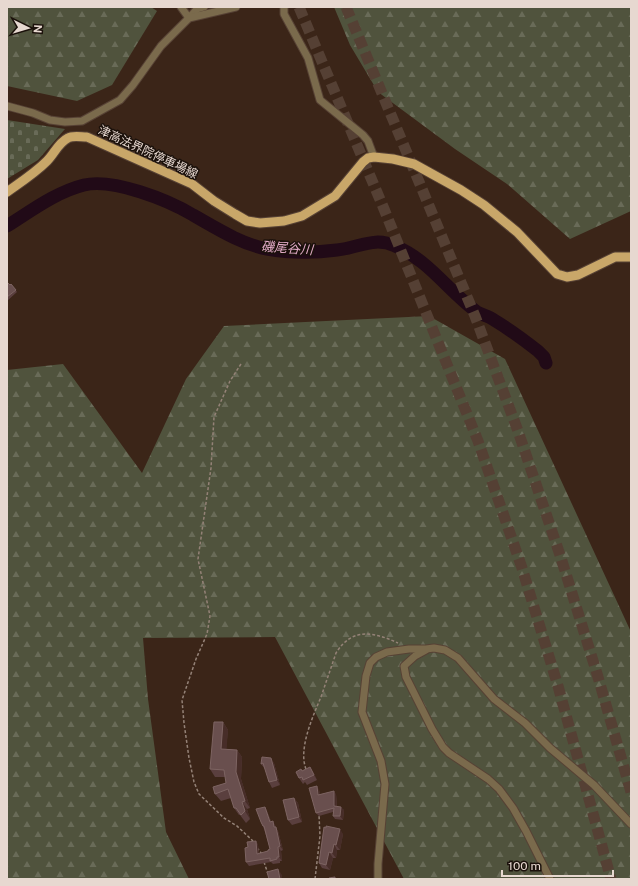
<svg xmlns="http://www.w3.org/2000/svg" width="638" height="886" font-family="'Public Sans','Noto Sans JP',sans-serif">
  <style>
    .forest { fill: url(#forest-firs) }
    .cemetery { fill: url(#cemetery-stones) }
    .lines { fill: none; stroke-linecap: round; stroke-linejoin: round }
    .river { stroke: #210a17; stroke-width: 13 }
    .highway-tunnel { stroke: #554034; stroke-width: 11; stroke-dasharray: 11 5.5; stroke-linecap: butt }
    .minor-casing { stroke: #574235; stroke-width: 9 }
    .major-casing { stroke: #574235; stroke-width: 11 }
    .path { stroke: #948277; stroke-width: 1.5; stroke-dasharray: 3 2; stroke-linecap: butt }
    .minor { stroke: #7a6a4c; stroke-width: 7 }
    .major { stroke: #c9a769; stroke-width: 9 }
    .wall { fill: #5a3f3e }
    .shaded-wall { fill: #472d28 }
    .building { fill: #694f4e; stroke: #7d6462 }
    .labels { text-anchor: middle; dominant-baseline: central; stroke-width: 3; stroke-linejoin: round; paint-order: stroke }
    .street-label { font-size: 12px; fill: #e7d8d0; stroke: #1b110b }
    .water-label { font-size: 13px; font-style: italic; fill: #e4acc9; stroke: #1b110b }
  </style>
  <defs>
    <pattern id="forest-firs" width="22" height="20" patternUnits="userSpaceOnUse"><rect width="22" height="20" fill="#50533d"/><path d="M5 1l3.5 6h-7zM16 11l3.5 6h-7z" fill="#696b58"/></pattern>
    <pattern id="cemetery-stones" width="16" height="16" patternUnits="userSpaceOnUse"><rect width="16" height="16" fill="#50533d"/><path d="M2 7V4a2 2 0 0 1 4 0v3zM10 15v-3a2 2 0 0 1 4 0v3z" fill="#696b58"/></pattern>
  </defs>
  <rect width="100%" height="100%" fill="#3b2518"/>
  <!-- forest -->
  <g class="forest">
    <path d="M7,7H151L157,11L112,85L77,101L7,86Z"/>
    <path d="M334,7H631V211L570,239L507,184L455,149L378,92L350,45Z"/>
    <path d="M429,316L505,359L631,632V879H404L275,637L143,638L148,699L166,832L189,879H7V370L63,364L142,473L186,379L224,326Z"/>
  </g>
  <!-- cemetery -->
  <path class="cemetery" d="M7,120L65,129L38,160L7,179Z"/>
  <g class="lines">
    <!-- river -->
    <path class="river" d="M7,226C31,211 56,192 84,185C113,178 168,200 193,215C216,228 241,244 267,249C290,253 314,253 337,250C359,248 374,236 395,246C429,260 448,291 477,312C482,315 489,316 494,320C509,329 524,340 538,351L544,357L546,363"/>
    <!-- highway-tunnel -->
    <g class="highway-tunnel">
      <path d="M299,7L384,209L478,441L522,568L558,686L611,879"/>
      <path d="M346,7L475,316L518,431L561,558L598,677L631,792"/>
    </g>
    <defs>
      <g id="minor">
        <path d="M181,7L189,18L197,9L204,7"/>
        <path d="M284,7V14L308,58L320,100L363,135L368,141L374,157"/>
        <path d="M7,106L33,113L50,120L65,122L82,121L120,100L133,85L161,46L189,18L236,7"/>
        <path d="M426,650L415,656L404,666L406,677L432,729L443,747L449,753L488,779L499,789L513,808L526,831L550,879"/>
        <path d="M378,879V864L385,784L381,761L362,712L366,676L370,663L376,657L387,652L409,649H426L434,648L445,650L458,658L494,699L525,723L550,748L594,785L631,824"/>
      </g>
      <path id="major" d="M7,192C21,182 35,173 47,161C55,153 58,143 68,138C73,135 81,137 87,137L192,184L214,201L235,214L247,221L260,223L284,221L302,216L335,196L363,162L368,158L374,157L393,159L414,164L461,190L484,205L517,232L557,274L567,277L578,275L615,257H631"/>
    </defs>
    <!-- minor casing -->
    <use href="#minor" class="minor-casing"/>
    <!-- major casing -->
    <use href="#major" class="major-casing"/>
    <!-- path -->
    <g class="path">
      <path d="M241,364L230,381L214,417L211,468L198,559L210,616L207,634L196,659L182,700L184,723L189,758L194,782L199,794L224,818L237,826L253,841"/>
      <path d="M306,769C298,749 313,716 321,697C326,682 331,668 336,653C352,627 374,632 398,643"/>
      <path d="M257,848L262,854"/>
      <path d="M264,862L269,877"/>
      <path d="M315,879L320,836L319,815"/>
    </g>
    <!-- minor -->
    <use href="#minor" class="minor"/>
    <!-- major -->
    <use href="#major" class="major"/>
  </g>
  <!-- wall -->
  <g class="wall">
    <path d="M7,284L10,285L11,284L17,292L7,301Z"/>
    <path d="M223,722L228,730L226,749L237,750L242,757L241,779L250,808L247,809L250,819L246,823L240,815H239L234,808L231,798L221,801L215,794L226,783V777H215L210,769Z"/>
    <path d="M262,757L274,763L280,785L272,788L269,782L265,769L261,764Z"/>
    <path d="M310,767L313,772L317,780L307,785L305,782L303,784L299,778L302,771Z"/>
    <path d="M319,790L320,794H336L337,806L344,810L343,820L335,819L333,816V812L319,816L316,813Z"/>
    <path d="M294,798L298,803L302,822L292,825L288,820Z"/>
    <path d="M265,807L267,811L271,821L275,825L276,828L278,831L283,850L281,851L282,861H280V863L273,864L271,862L249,866L246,862L248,847L256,841L258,845L259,854L268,851L270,849L264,829L261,822Z"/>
    <path d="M324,827L343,834L340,850H337L336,858H333L330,870L322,868L319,863Z"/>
  </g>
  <!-- shaded-wall -->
  <g class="shaded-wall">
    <path d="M223,722L228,730L226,757L221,749Z"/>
    <path d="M237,750L242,757L241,779L250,808L245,801L236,772Z"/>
    <path d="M271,758L274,763L280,785L277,780Z"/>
    <path d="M310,767L313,772L317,780L314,775Z"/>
    <path d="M317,786L319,790L321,798L318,795Z"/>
    <path d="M334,791L336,794L337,810L334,806Z"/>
    <path d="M294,798L298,803L302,822L299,817Z"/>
    <path d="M242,802L247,809L250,819L245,811Z"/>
    <path d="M265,807L267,811L272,825L270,822Z"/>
    <path d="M341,807L344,810L343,820L340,816Z"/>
    <path d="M273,821L275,825L276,828L278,831L283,850L280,846Z"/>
    <path d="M340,829L343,834L340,850L336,845Z"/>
    <path d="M256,841L258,845L259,858L257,854Z"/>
    <path d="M334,844L337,850L336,858L332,853Z"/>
    <path d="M278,847L281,851L282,861L279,857Z"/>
    <path d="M329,852L333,858L330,870L326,865Z"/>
    <path d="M278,869L282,875V879H280Z"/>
  </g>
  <!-- building -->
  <g class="building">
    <path d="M8,283L10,285L11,284L16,290L7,297V284Z"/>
    <path d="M214,722H223L221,749L237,750L236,772L245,801L242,802L245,811L241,815L236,808H234L228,789L215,794L213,787L226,783L224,770L210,769Z"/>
    <path d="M262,757L271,758L277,780L269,782L263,763L261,764Z"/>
    <path d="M310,767L314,775L303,780L302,777L299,778L296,772L301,769L302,771Z"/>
    <path d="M317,786L318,795L334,791V806L341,807L340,816H333L334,808L316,813L309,788Z"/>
    <path d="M294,798L299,817L288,820L283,800Z"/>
    <path d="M265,807L270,822L273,821L274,827H276L280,846L278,847L279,857H277V859L270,861V858L246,862L245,848L248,847L247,842L256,841L257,854L268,851V850L270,849L264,826H263L261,822L256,809Z"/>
    <path d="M326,826L340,829L336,845L334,844L332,853L329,852L326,865L319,863L324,827L326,828Z"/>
    <path d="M278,869L280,879H269L267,872Z"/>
    <path d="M335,877V879H330L329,878Z"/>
  </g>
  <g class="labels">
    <!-- street labels -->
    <g class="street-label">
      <text transform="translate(148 152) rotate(25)">津高法界院停車場線</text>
    </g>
    <!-- water labels -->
    <g class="water-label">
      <text transform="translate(287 248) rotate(4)">磯尾谷川</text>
    </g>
  </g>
  <!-- border -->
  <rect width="638" height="886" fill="none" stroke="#e7d8d0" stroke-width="16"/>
  <!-- north arrow -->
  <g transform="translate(28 28) rotate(95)" stroke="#1b110b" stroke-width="3" paint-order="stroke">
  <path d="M0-3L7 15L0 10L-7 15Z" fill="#e7d8d0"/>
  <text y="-6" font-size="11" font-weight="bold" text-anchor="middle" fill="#e7d8d0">N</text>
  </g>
  <!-- scale -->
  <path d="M502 870v6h111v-6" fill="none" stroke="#e7d8d0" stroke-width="2"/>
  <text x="508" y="870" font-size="12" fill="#e7d8d0" stroke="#1b110b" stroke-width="3" paint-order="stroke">100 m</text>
</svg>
